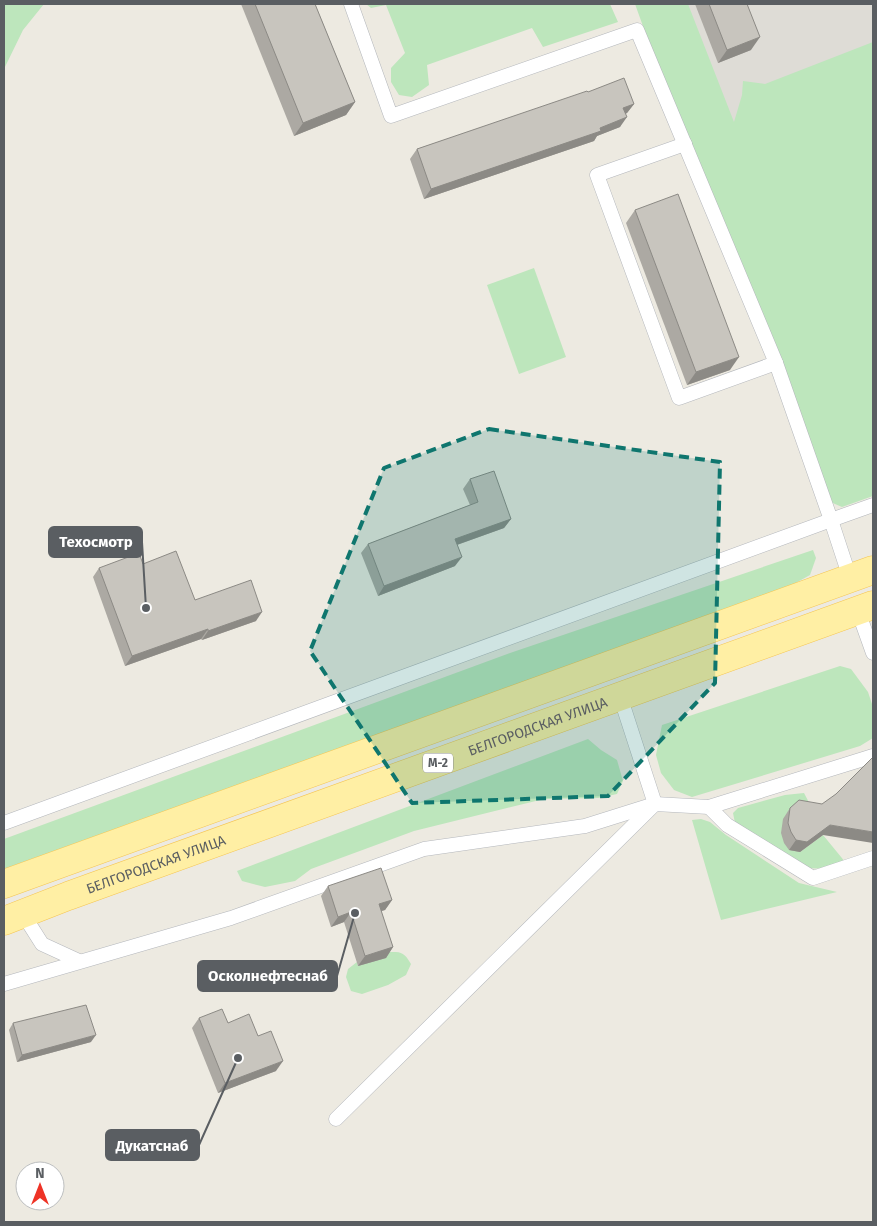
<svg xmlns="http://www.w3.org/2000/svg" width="877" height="1226" font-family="'Fira Sans',sans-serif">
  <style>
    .industrial { fill: #dedcd6 }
    .green { fill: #bde6bc }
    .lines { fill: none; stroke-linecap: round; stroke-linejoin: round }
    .lane-casing { stroke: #b4b7bc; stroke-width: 15 }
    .primary-casing { stroke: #f5c552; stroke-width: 29 }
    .lane { stroke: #fff; stroke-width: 14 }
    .primary { stroke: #ffefa4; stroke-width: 28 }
    .wall { fill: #aca9a3 }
    .shaded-wall { fill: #8c8a85 }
    .building { fill: #c8c5be; stroke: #8c8a85 }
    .marked { fill: #0f766e; fill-opacity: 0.2; stroke: #0f766e; stroke-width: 4; stroke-dasharray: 10 6; stroke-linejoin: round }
    .labels { text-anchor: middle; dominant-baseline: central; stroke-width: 5; stroke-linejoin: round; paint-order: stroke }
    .shield { fill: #fff; stroke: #8c8e91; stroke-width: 1 }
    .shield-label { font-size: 12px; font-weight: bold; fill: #5a5e62 }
    .street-label { font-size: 14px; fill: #5a5e62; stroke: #fff }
    .leader { fill: none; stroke: #5a5e62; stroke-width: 2 }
    .callout-dot { fill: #5a5e62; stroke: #fff; stroke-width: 2 }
    .callout { fill: #5a5e62; stroke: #5a5e62; stroke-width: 2 }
    .callout-label { font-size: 15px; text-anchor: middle; font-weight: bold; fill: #fff }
  </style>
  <rect width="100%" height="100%" fill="#edeae1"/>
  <!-- industrial -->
  <path class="industrial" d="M669,4H873V494Z"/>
  <!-- green -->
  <g class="green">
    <path d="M4,4H44L23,30L4,69Z"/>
    <path d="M366,4H610L618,22L543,47L532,28L427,65L429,85L412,97L399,95L391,82V68L405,53L386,5L371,8Z"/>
    <path d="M635,4H688L734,122L742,95L743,81L765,84L873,42V496L842,507L828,501L644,29Z"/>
    <path d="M534,268L566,357L519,374L487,285Z"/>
    <path d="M813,550L816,558L810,575L792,585L4,869V839L513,652Z"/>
    <path d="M840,666L851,669L868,692L873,707V738L860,746L692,797L674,790L661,773L656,755L662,725Z"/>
    <path d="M588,739L601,750L617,760L623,781L617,794L598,798L544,799L414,831L311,869L295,881L265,887L242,881L237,871Z"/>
    <path d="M804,793L815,814L800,852L823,835L846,863L828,869L807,868L735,823L733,813L738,808L785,795Z"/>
    <path d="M701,819L710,822L726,835L799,883L837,892L721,920L692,820Z"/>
    <path d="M384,952C400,952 403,950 411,964L406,975L388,985L362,994L351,991L346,977L348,969L357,962L358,966Z"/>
  </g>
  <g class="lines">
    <defs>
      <g id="lane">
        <path d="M685,144L597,175L679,398L776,363"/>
        <path d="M850,578L831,520L873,505"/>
        <path d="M858,611L873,653"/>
        <path d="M709,807L727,825L813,878L873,858"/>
        <path d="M4,823L831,520L776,363L637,30L391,116L351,4"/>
        <path d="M23,914L42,944L79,961"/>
        <path d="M4,984L231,918L424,849L585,826L655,804L709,807L873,756"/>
        <path d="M336,1119L655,804L620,696"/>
      </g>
      <g id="primary">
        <path d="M4,884L873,570"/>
        <path id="s1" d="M4,921L68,896L873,605"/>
      </g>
    </defs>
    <!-- lane casing -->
    <use href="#lane" class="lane-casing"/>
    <!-- primary casing -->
    <use href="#primary" class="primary-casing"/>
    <!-- lane -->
    <use href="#lane" class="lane"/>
    <!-- primary -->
    <use href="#primary" class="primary"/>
  </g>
  <!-- wall -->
  <g class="wall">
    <path d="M241,4H315L355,102L346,115L294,136Z"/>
    <path d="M695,4H747L751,50L718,63Z"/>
    <path d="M588,92L634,104L627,113L625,114L620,127L597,136L594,141L424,199L410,159L417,149Z"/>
    <path d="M635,210L730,370L687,385L626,223Z"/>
    <path d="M470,479L511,519L504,528L457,545L455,566L378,596L361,553L368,544L470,505L463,489Z"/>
    <path d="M143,564L195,600L256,621L202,640L201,639L125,666L93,577L99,568Z"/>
    <path d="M790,808L823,835L800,852L789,850L784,843L781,833L783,819Z"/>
    <path d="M328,886L392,900L385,910L381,911L393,947L386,958L358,966L344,922L331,927L321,896Z"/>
    <path d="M199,1018L228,1023L258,1036L276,1071L218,1093L192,1028Z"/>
    <path d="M13,1023L91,1042L17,1062L9,1030Z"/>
  </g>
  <!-- shaded-wall -->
  <g class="shaded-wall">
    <path d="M760,37L751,50L718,63L727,50Z"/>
    <path d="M355,102L346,115L294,136L303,123Z"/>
    <path d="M634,104L627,113L616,118L623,108Z"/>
    <path d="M627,117L620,127L597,136L594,141L424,199L431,189L600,128Z"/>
    <path d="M739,357L730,370L687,385L696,372Z"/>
    <path d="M511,519L504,528L448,548L455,539Z"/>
    <path d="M462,557L455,566L378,596L384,586Z"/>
    <path d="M262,612L256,621L202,640L208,631Z"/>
    <path d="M208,629L201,639L125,666L132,656Z"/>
    <path d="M830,825L873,832V843L823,835L800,852L789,850L796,840Z"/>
    <path d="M392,900L385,910L371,914L379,904Z"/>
    <path d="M351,912L344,922L331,927L338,917Z"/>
    <path d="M393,947L386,958L358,966L365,956Z"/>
    <path d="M96,1035L91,1042L17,1062L22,1055Z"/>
    <path d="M283,1061L276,1071L218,1093L225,1083Z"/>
  </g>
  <!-- building -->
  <g class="building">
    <path d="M255,4H315L355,102L303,123Z"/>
    <path d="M709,4H747L760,37L727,50Z"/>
    <path d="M624,78L634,104L623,108L627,117L600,128L601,131L431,189L417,149L587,91L588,92Z"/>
    <path d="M678,194L739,357L696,372L635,210Z"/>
    <path d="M494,471L511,519L455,539L462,557L384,586L368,544L478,502L470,479Z"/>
    <path d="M176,551L195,600L251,580L262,612L208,631V629L132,656L99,568L139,553L143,564Z"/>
    <path d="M873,757V832L830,825L807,842L796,840L791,832L788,823L790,808L799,800L822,804L836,794Z"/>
    <path d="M381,868L392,900L379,904L393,947L365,956L351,912L338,917L328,886Z"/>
    <path d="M86,1005L96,1035L22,1055L13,1023Z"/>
    <path d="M222,1009L228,1023L249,1014L258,1036L271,1031L283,1061L225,1083L199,1018Z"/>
  </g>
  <!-- marked area -->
  <path class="marked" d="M489,429L720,462L715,683L608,796L412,803L310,651L384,468Z"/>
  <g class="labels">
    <!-- shield labels -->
    <rect class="shield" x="423" y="753.5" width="30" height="19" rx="4"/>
    <g class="shield-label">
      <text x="438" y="763">М-2</text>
    </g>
    <!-- street labels -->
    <g class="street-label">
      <text stroke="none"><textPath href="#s1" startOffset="568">БЕЛГОРОДСКАЯ УЛИЦА</textPath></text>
      <text stroke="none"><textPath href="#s1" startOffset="162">БЕЛГОРОДСКАЯ УЛИЦА</textPath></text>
    </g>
  </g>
  <!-- callouts -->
  <path class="leader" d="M146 608L142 542M355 913L337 976M238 1058L199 1145"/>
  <g class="callout-dot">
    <circle cx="146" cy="608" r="5"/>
    <circle cx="355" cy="913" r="5"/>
    <circle cx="238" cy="1058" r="5"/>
  </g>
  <g class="callout">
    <rect x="49" y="527" width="93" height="30" rx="5"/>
    <rect x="198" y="961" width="139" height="30" rx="5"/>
    <rect x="106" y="1130" width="93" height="30" rx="5"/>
  </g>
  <g class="callout-label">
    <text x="96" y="547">Техосмотр</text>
    <text x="268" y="981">Осколнефтеснаб</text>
    <text x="152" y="1151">Дукатснаб</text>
  </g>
  <!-- border -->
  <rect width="877" height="1226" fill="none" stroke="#5a5e62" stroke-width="10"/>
  <!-- north arrow -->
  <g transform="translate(40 1186)"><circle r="24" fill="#ffffff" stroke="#bdbfc0"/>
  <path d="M0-4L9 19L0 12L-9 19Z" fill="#ee3326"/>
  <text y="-8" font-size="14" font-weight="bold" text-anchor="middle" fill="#5a5e62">N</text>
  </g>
</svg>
